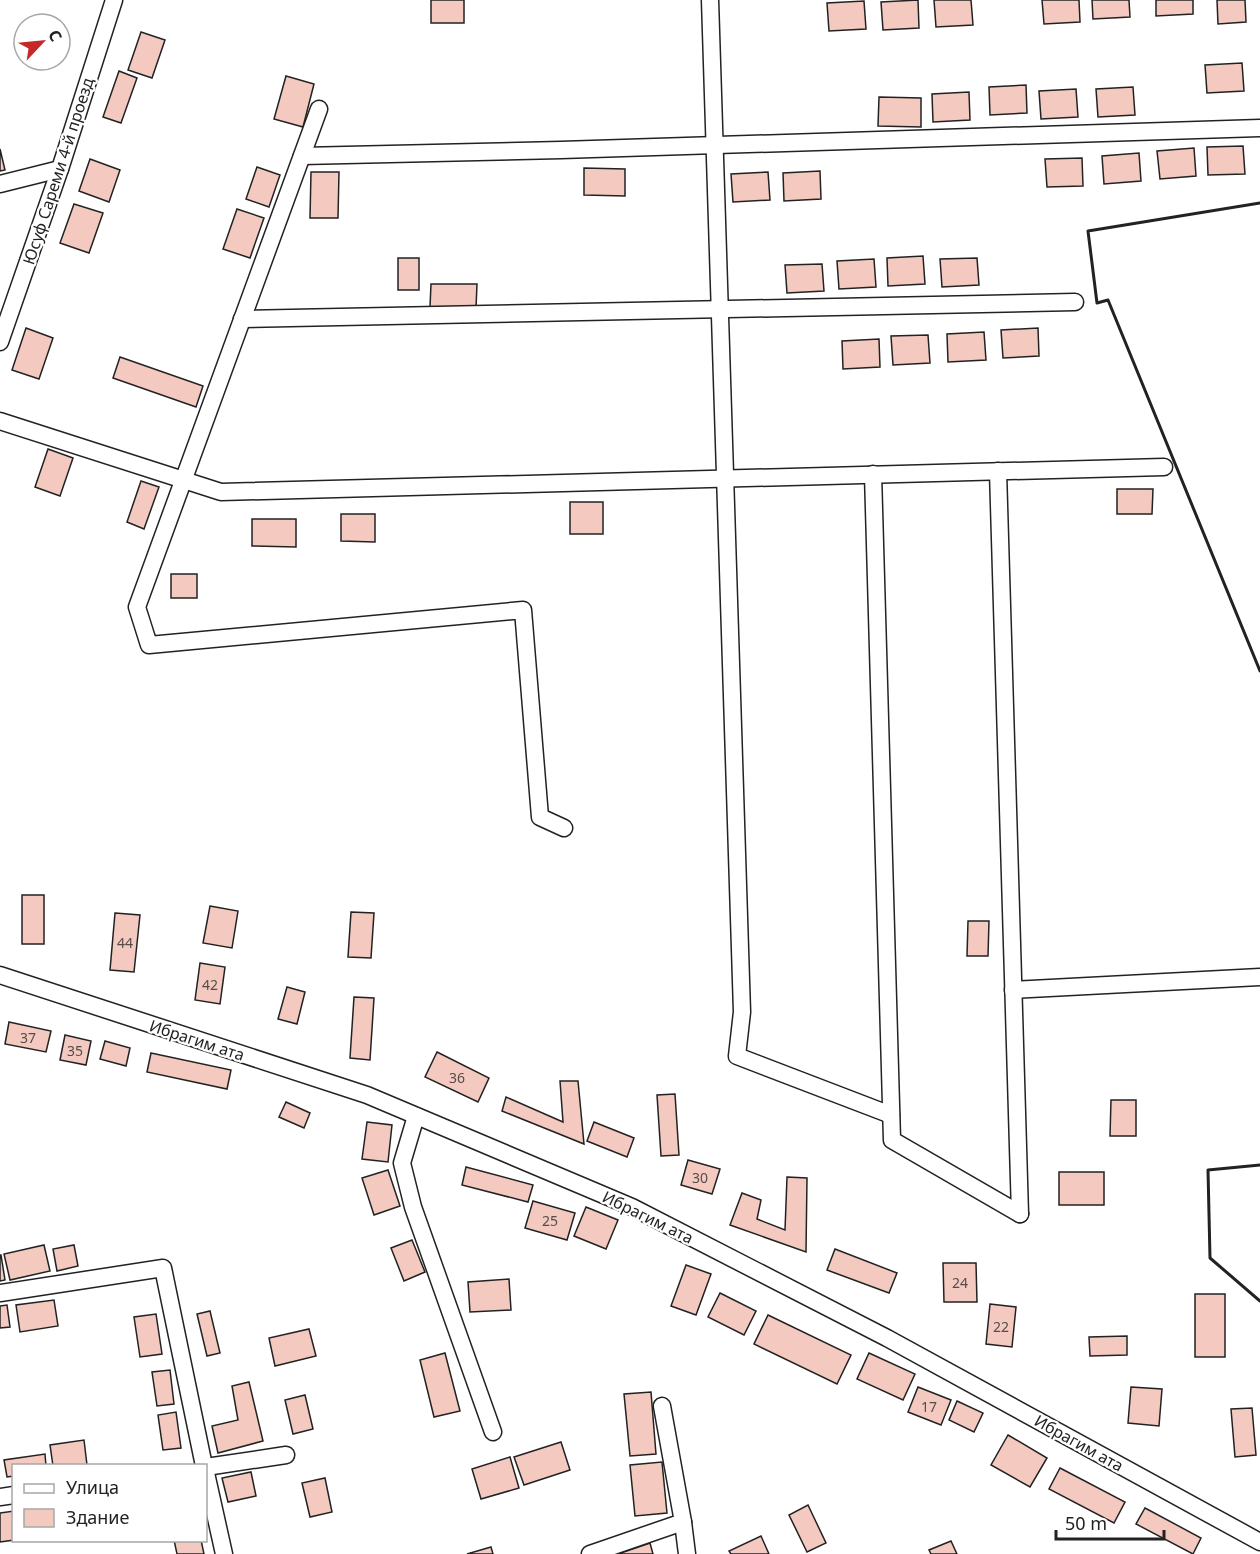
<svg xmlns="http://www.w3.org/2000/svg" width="1260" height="1554" font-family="'Noto Sans',sans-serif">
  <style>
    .building { fill: #f3c9c0; stroke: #222; stroke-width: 1.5 }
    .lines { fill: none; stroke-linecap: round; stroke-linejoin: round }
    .minor-casing { stroke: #222; stroke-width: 19 }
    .minor { stroke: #fff; stroke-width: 16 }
    .wall { stroke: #222; stroke-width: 3 }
    .labels { text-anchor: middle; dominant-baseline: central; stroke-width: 4.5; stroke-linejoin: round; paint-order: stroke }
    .number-label { font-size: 14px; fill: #564c4a }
    .street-label { font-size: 16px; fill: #222; stroke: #fff }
  </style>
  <rect width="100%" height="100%" fill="#fff"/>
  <!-- building -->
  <g class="building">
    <rect x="431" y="0" width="33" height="23"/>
    <path d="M918,0L919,28L883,30L881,2Z"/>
    <path d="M934,0H971L973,25L936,27Z"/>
    <path d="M1042,0H1079L1080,22L1044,24Z"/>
    <path d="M1092,0H1129L1130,17L1093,19Z"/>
    <path d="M1156,0H1193V14L1156,16Z"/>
    <path d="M1217,0H1245L1246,22L1218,24Z"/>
    <path d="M864,1L866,29L829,31L827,3Z"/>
    <path d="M141,32L165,40L152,78L128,70Z"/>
    <path d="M1242,63L1244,91L1207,93L1205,65Z"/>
    <path d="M119,71L137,78L121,123L103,117Z"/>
    <path d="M286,76L314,84L303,127L274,119Z"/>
    <path d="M1026,85L1027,113L990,115L989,87Z"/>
    <path d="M1133,87L1135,115L1098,117L1096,89Z"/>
    <path d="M1076,89L1078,117L1041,119L1039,91Z"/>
    <path d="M969,92L970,120L933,122L932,94Z"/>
    <path d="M879,97L921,98V127L878,126Z"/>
    <path d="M1243,146L1245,174L1208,175L1207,147Z"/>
    <path d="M1194,148L1196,176L1160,179L1157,151Z"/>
    <path d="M0,149L5,170L0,171Z"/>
    <path d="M1139,153L1141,181L1104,184L1102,156Z"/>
    <path d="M1082,158L1083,186L1047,187L1045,159Z"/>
    <path d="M90,159L120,170L109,202L79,191Z"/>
    <path d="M257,167L280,175L269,207L246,199Z"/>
    <path d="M584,168L625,169V196L584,195Z"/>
    <path d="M820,171L821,199L784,201L783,173Z"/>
    <path d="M311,172H339L338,218H310Z"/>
    <path d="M768,172L770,200L733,202L731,174Z"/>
    <path d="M74,204L103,213L89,253L60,243Z"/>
    <path d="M237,209L264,218L250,258L223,249Z"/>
    <path d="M923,256L925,284L888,286L887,258Z"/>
    <rect x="398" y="258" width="21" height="32"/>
    <path d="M977,258L979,285L942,287L940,259Z"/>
    <path d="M874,259L876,287L839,289L837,261Z"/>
    <path d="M822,264L824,291L787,293L785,265Z"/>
    <path d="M431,284H477L476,308L430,307Z"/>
    <path d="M26,328L53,338L39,379L12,370Z"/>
    <path d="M1038,328L1039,356L1003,358L1001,330Z"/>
    <path d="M984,332L986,360L948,362L947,334Z"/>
    <path d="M928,335L930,363L893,365L891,336Z"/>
    <path d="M879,339L880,367L843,369L842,341Z"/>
    <path d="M120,357L203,386L196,407L113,378Z"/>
    <path d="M48,449L73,458L60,496L35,487Z"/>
    <path d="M141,481L159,487L144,529L127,522Z"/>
    <path d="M1117,489H1153L1152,514H1117Z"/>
    <rect x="570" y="502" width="33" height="32"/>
    <path d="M341,514H375V542L341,541Z"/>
    <path d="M252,519H296V547L252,546Z"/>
    <rect x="171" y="574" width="26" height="24"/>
    <rect x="22" y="895" width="22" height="49"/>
    <path d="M210,906L238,911L232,948L203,943Z"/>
    <path d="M351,912L374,913L371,958L348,957Z"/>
    <path d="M115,913L140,915L134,972L110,970Z"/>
    <path d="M968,921H989L988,956H967Z"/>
    <path d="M200,963L225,967L220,1004L195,1000Z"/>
    <path d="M287,987L305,992L297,1024L278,1019Z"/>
    <path d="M354,997L374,998L370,1060L350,1058Z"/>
    <path d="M9,1022L51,1031L46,1052L5,1044Z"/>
    <path d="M65,1035L91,1041L86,1065L60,1060Z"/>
    <path d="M105,1041L130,1048L126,1066L100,1059Z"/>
    <path d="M437,1052L489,1078L478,1102L425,1077Z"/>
    <path d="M151,1053L231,1070L227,1089L147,1072Z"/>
    <path d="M560,1081H578L584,1144L502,1111L506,1097L563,1122Z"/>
    <path d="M675,1094L679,1155L661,1156L657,1095Z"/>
    <path d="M1111,1100H1136V1136H1110Z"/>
    <path d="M286,1102L310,1113L304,1128L279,1117Z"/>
    <path d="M367,1122L392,1125L388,1162L362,1159Z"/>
    <path d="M594,1122L634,1138L627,1157L587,1141Z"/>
    <path d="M688,1160L720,1169L712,1194L681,1185Z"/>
    <path d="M466,1167L533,1185L528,1202L462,1185Z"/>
    <path d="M388,1170L400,1206L374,1215L362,1178Z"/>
    <rect x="1059" y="1172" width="45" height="33"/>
    <path d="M787,1177L807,1178L806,1252L730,1225L742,1193L761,1200L757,1219L785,1230Z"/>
    <path d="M533,1201L575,1213L567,1240L525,1228Z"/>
    <path d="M586,1207L618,1220L606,1249L574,1236Z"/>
    <path d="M412,1240L425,1272L404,1281L391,1248Z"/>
    <path d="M44,1245L50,1271L10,1280L4,1254Z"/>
    <path d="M74,1245L78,1266L57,1271L53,1249Z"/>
    <path d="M835,1249L897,1273L889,1293L827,1270Z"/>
    <path d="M0,1255H1L5,1280L0,1281Z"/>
    <path d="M943,1263H976L977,1302H944Z"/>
    <path d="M686,1265L711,1274L696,1315L671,1306Z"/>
    <path d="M509,1279L511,1310L470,1312L468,1282Z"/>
    <path d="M720,1293L756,1311L744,1335L708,1317Z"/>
    <rect x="1195" y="1294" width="30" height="63"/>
    <path d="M54,1300L58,1326L20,1332L16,1305Z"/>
    <path d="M990,1304L1016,1307L1012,1347L986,1344Z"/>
    <path d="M7,1305L10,1327L0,1328V1306Z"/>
    <path d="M210,1311L220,1353L207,1356L197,1314Z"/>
    <path d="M156,1314L162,1354L140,1357L134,1317Z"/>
    <path d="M768,1315L851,1355L837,1384L754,1344Z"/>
    <path d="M309,1329L316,1356L275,1366L269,1338Z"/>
    <path d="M1127,1336V1355L1090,1356L1089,1337Z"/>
    <path d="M445,1353L460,1411L434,1417L420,1360Z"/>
    <path d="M869,1353L915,1374L903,1400L857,1379Z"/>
    <path d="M170,1370L174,1404L157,1406L152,1372Z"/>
    <path d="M249,1382L263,1441L218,1453L212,1426L238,1420L232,1386Z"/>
    <path d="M918,1387L951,1400L941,1425L908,1412Z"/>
    <path d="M1131,1387L1162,1389L1159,1426L1128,1423Z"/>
    <path d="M651,1392L656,1454L630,1456L624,1394Z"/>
    <path d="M305,1395L313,1429L293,1434L285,1400Z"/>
    <path d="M957,1401L983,1413L974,1432L949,1420Z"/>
    <path d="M1252,1408L1256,1455L1235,1457L1231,1409Z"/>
    <path d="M176,1412L181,1448L163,1450L158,1415Z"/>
    <path d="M1008,1435L1047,1458L1030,1487L991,1465Z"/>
    <path d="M84,1440L87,1465L53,1466L50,1445Z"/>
    <path d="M561,1442L570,1470L524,1485L514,1457Z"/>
    <path d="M45,1454L46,1466H14V1476L7,1477L4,1460Z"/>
    <path d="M510,1457L519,1488L481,1499L472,1469Z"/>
    <path d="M662,1462L667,1513L635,1516L630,1465Z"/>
    <path d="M1060,1468L1125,1502L1114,1523L1049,1489Z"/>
    <path d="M251,1472L256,1496L228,1502L222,1478Z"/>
    <path d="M325,1478L332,1512L310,1517L302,1483Z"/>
    <path d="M808,1505L826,1543L807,1552L789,1515Z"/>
    <path d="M1145,1508L1201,1538L1193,1554L1136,1524Z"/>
    <path d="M14,1511V1540L0,1542V1513Z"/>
    <path d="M761,1536L769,1554H731L729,1551Z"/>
    <path d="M174,1540H201L204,1554H177Z"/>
    <path d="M951,1541L957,1554H931L929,1550Z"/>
    <path d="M650,1543L653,1554H618Z"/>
    <path d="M491,1547L493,1554H467Z"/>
  </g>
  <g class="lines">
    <defs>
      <g id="minor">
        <path d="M710,0L742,1012L737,1056L891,1115"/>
        <path d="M319,109L137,607L149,645L523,610L540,817L564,828"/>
        <path d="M302,156L561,150L1260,128"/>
        <path d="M0,184L60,169"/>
        <path d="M242,319L1075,302"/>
        <path d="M0,342L60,169L114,0"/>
        <path d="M0,421L221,492L1164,467"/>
        <path d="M998,471L1020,1214"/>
        <path d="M873,474L892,1140L1020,1214"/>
        <path d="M0,975L367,1095L632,1207L887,1338L1260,1542"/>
        <path d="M1013,990L1260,977"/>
        <path d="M416,1116L402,1163L413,1207L493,1432"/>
        <path d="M0,1293L163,1268L204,1466"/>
        <path d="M662,1406L683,1522L687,1554"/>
        <path d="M206,1467L286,1455"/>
        <path d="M206,1473L224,1554"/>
        <path d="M0,1497L14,1495"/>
        <path d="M590,1554L683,1522"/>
      </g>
    </defs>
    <!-- minor casing -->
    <use href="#minor" class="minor-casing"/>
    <!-- minor -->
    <use href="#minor" class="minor"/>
    <!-- wall -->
    <g class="wall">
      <path d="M1260,203L1088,231L1097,303L1108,300L1260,671"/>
      <path d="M1260,1165L1208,1170L1210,1258L1260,1301"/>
    </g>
  </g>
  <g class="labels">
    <!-- number labels -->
    <g class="number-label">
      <text x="125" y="942">44</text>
      <text x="210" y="984">42</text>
      <text x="28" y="1037">37</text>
      <text x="75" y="1050">35</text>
      <text x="457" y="1077">36</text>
      <text x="700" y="1177">30</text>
      <text x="550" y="1220">25</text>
      <text x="960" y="1282">24</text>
      <text x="1001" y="1326">22</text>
      <text x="929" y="1406">17</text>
    </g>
    <!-- street labels -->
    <g class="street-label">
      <text transform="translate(58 171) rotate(-72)">Юсуф Сареми 4-й проезд</text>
      <text transform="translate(197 1040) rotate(18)">Ибрагим ата</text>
      <text transform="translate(648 1217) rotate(26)">Ибрагим ата</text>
      <text transform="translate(1079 1443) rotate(29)">Ибрагим ата</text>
    </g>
  </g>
  <!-- legend -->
  <rect x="12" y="1464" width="195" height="78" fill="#ffffff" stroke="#a7a7a7" stroke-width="1.5"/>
  <rect x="24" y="1484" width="30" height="9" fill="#ffffff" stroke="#a7a7a7" stroke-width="1.5"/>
  <text x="66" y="1494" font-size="18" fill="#222222">Улица</text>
  <rect x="24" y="1509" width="30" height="18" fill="#f3c9c0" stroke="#a7a7a7" stroke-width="1.5"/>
  <text x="66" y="1524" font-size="18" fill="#222222">Здание</text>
  <!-- north arrow -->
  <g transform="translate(42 42) rotate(64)"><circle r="28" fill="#ffffff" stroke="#a7a7a7" stroke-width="1.5"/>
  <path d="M0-4.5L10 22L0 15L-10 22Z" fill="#c62828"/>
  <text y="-9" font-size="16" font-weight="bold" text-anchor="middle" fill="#222222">С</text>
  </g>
  <!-- scale -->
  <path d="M1056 1530v9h108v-9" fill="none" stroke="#222222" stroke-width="3"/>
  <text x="1065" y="1530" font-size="18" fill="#222222" stroke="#ffffff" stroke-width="4.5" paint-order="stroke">50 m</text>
</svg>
